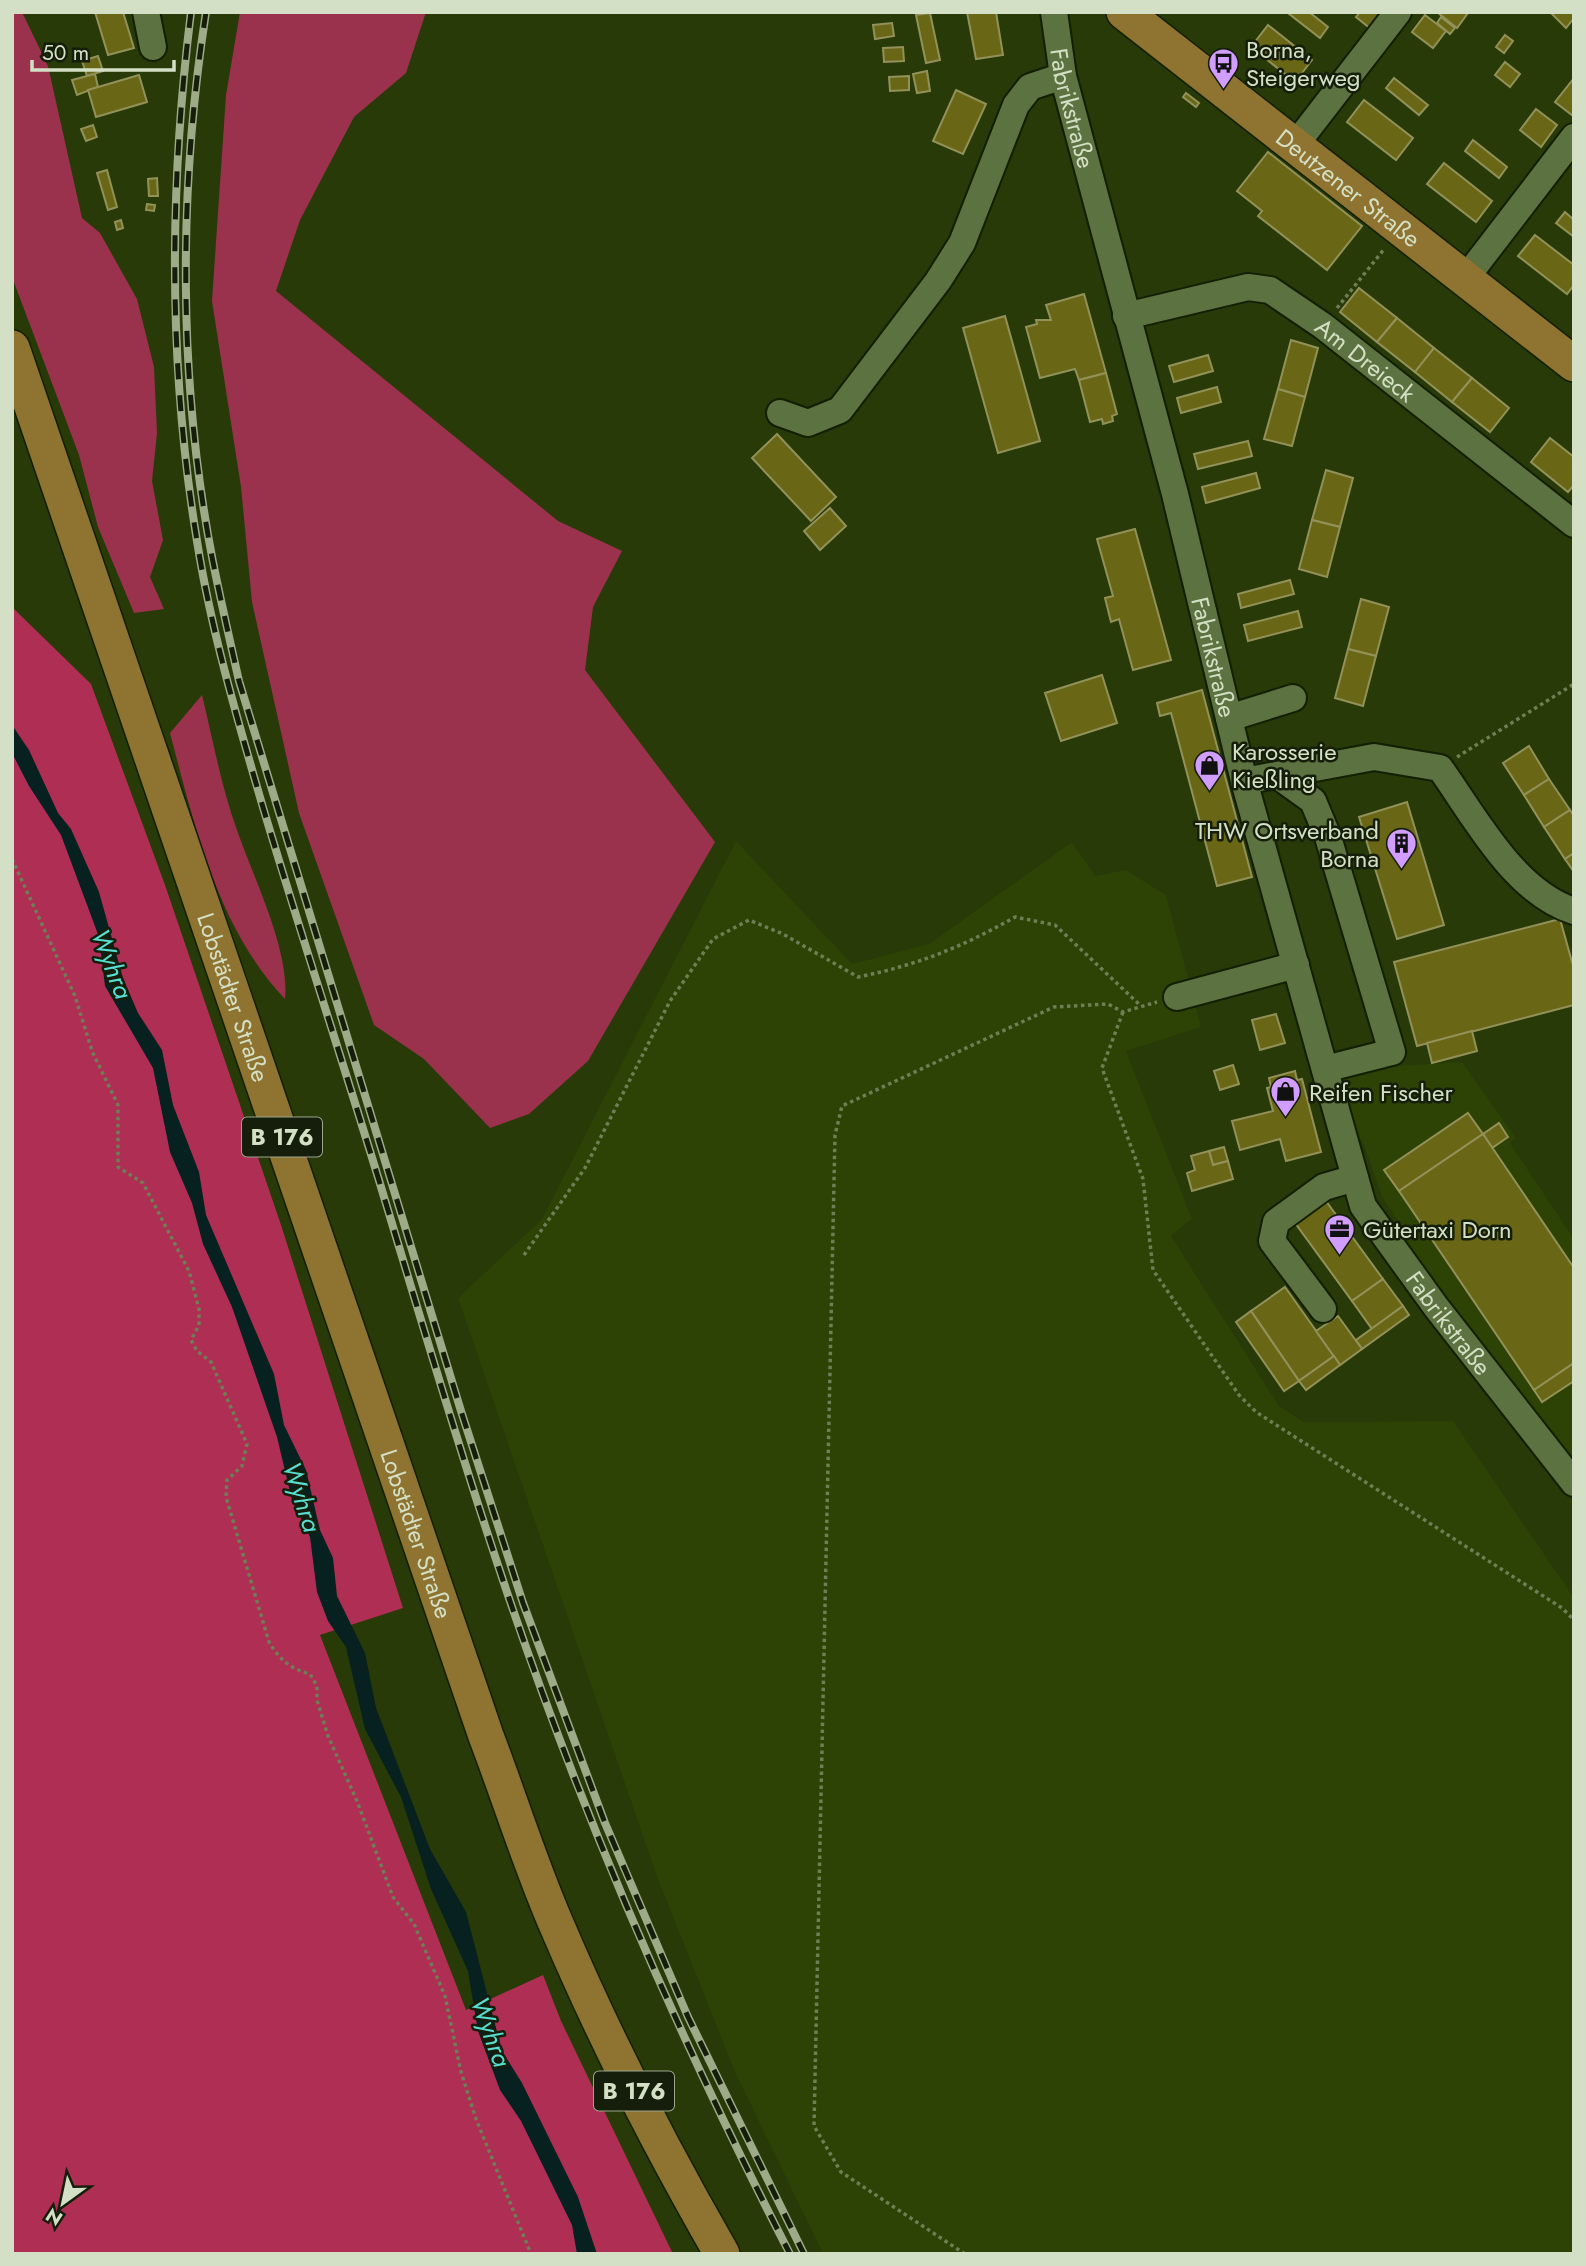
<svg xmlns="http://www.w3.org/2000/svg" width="1586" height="2266" font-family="Jost,sans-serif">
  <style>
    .built { fill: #2d4205 }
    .green { fill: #9a324e }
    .forest { fill: #ae2e54 }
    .water { fill: #06211f }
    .building { fill: #696716; stroke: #929159; stroke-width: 2 }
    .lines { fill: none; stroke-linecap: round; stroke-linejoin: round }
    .minor-casing { stroke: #121f00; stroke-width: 30 }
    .major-casing { stroke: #121f00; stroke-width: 38 }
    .path { stroke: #6e7e55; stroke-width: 3.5; stroke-dasharray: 3.5 3.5; stroke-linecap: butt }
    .minor { stroke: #5d7241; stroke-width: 26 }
    .major { stroke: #8f7330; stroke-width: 35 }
    .rail-casing { stroke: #9dab88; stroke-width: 8 }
    .rail { stroke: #151e0a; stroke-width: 5; stroke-dasharray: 16; stroke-linecap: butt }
    .labels { text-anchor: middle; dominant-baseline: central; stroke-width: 5; stroke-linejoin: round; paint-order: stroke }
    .shield { fill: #151e0a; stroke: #9ba68d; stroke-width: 2 }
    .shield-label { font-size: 23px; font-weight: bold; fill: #d4e0c5 }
    .poi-label { font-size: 24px; fill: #d4e0c5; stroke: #151e0a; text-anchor: start }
    .street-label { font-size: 24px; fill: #d4e0c5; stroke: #151e0a }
    .water-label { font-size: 26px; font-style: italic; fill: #58ddd3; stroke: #151e0a }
  </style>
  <rect width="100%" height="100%" fill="#273a07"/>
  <!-- built -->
  <g class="built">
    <path d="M736,841L852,964L929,944L1072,842L1095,876L1126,870L1166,895L1201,1027L1126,1051L1192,1219L1171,1236L1279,1406L1304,1422L1453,1421L1574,1598V2254H823L735,2072L656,1874L458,1298L542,1219Z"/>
    <path d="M1462,1062L1516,1138L1510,1143L1574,1239V1476L1526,1415L1406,1241L1402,1227L1382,1197L1362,1139H1356L1337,1075L1364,1068Z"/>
  </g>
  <!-- green -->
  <g class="green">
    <path d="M12,12H22L48,66L82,218L100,233L137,299L154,367L157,433L152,481L163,540L150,577L164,609L134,613L98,527L79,455L12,277Z"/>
    <path d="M240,12H426L406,73L354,117L300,220L276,291L558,521L622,551L593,607L585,670L715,842L588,1061L529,1114L490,1128L424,1059L374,1025L299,813L252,602L241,487L212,301L226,95Z"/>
    <path d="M202,695C213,740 221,786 237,830C253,877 290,950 285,999C218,929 194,824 170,733Z"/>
  </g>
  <!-- forest -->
  <path class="forest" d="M12,607L91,684L165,885L281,1225L403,1608L320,1635L466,2010L543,1975L561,2021L673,2254H12Z"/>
  <!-- water -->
  <path class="water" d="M12,725L29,750L58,813L71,829L99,892L123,978L138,1013L162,1050L173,1105L199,1172L206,1215L274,1374L284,1425L306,1470L320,1530L333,1558L337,1596L365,1653L376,1708L430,1849L466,1912L502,2051L522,2083L578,2197L597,2254H577L572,2225L521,2121L500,2090L478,2031L468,1971L431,1889L401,1797L365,1729L346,1647L328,1621L317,1592L310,1537L292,1500L277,1437L232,1307L203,1244L192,1203L170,1152L153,1068L105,986L99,937L61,835L29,786L12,753Z"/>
  <!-- building -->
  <g class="building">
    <path d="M95,12H123L134,48L108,55Z"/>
    <path d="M967,12H996L1003,55L976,59Z"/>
    <path d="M1309,12L1328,27L1320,38L1288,13Z"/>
    <path d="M1360,12H1384L1371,29L1356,17Z"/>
    <path d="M1437,12H1468V13L1457,28Z"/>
    <path d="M1550,12H1574V18L1566,28Z"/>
    <path d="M930,13L940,60L926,63L916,15Z"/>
    <path d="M1425,15L1446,31L1433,48L1412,32Z"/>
    <path d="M1441,17L1455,28L1450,34L1437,23Z"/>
    <path d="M892,23L894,36L875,39L873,25Z"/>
    <path d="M1268,25L1312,60L1295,82L1251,47Z"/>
    <path d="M1505,35L1513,41L1504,53L1496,47Z"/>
    <path d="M903,47L904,61L884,62L883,48Z"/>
    <path d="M98,56L103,71L87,76L82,61Z"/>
    <path d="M1505,62L1520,74L1510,87L1495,75Z"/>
    <path d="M927,71L930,91L917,93L913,74Z"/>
    <path d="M95,74L98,87L77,95L72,80Z"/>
    <path d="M139,75L147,102L96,117L88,90Z"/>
    <path d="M909,76V90L890,91L889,77Z"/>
    <path d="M1394,78L1428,105L1419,115L1386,88Z"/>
    <path d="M1574,78V115L1573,116L1555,102Z"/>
    <path d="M956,90L986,104L963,154L933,141Z"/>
    <path d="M1186,93L1199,103L1196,107L1183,97Z"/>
    <path d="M1364,100L1413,138L1396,160L1347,122Z"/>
    <path d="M1536,109L1557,125L1541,147L1520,130Z"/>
    <path d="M93,125L97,137L86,141L81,129Z"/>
    <path d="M1473,140L1507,167L1499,178L1465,151Z"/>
    <path d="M1268,152L1362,226L1327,270L1258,216L1262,211L1237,191Z"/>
    <path d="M1444,163L1492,201L1476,222L1427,184Z"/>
    <path d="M107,170L117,207L108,210L97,173Z"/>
    <path d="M157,178L158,196H149L148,179Z"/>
    <path d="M147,204L155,205L154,211L146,210Z"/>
    <path d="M1565,212L1574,220V237L1556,223Z"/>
    <path d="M121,220L123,228L117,230L115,222Z"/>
    <path d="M1535,235L1574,265V285L1567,294L1518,256Z"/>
    <path d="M1359,288L1397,318L1377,342L1340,312Z"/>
    <path d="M1084,294L1106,373L1079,380L1075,369L1040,378L1026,327L1037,324L1036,320H1051L1046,305Z"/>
    <path d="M1005,316L1040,441L998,453L963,328Z"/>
    <path d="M1397,318L1434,348L1415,372L1377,342Z"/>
    <path d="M1291,340L1318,348L1305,397L1278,389Z"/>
    <path d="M1434,348L1472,378L1452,402L1415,372Z"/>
    <path d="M1208,355L1213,371L1174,382L1169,366Z"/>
    <path d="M1106,373L1117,414L1112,416L1113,421L1103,424L1102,419L1090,422L1079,380Z"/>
    <path d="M1472,378L1509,408L1490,432L1452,402Z"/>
    <path d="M1217,387L1221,402L1181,413L1177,398Z"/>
    <path d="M1278,389L1305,397L1292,446L1264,439Z"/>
    <path d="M777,434L836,497L811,521L752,458Z"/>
    <path d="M1550,438L1574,457V485L1568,492L1531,462Z"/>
    <path d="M1248,441L1252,456L1198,469L1194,454Z"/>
    <path d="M1326,470L1353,478L1340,527L1312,520Z"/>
    <path d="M1256,473L1260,488L1206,503L1202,487Z"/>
    <path d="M830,508L846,526L820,550L804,531Z"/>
    <path d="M1312,520L1340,527L1327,577L1299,569Z"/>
    <path d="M1135,529L1171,660L1133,670L1119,619L1111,622L1105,598L1113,596L1097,539Z"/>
    <path d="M1290,580L1294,594L1241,608L1238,594Z"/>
    <path d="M1361,599L1389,607L1376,656L1348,649Z"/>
    <path d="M1298,611L1302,627L1248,641L1244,625Z"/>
    <path d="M1348,649L1376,656L1363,706L1335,698Z"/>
    <path d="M1102,675L1117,723L1061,741L1045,693Z"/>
    <path d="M1202,690L1252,877L1217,886L1171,713L1160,716L1157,703Z"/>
    <path d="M1529,746L1549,779L1524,795L1503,763Z"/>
    <path d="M1549,779L1570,810L1544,827L1524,795Z"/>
    <path d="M1407,802L1444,925L1397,939L1359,817Z"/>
    <path d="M1570,810L1574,816V853L1565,859L1544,827Z"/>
    <path d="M1574,853V872L1565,859Z"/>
    <path d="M1560,919L1574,969V1005L1417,1046L1394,962Z"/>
    <path d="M1276,1014L1285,1043L1260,1050L1252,1020Z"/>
    <path d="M1472,1031L1477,1051L1432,1063L1427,1043Z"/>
    <path d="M1233,1065L1239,1084L1220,1090L1214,1071Z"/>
    <path d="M1295,1071L1297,1080L1302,1079L1321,1152L1286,1161L1280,1139L1240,1150L1232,1121L1273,1111L1267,1088L1271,1087L1269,1078Z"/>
    <path d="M1468,1113L1483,1134L1399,1191L1384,1170Z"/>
    <path d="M1499,1123L1508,1137L1492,1148L1483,1134Z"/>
    <path d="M1483,1134L1574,1268V1363L1534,1390L1399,1191Z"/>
    <path d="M1224,1147L1228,1161L1213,1165L1209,1151Z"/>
    <path d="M1209,1151L1213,1165L1228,1161L1233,1179L1192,1191L1187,1173L1195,1170L1191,1156Z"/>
    <path d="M1326,1201L1383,1279L1352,1301L1295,1223Z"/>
    <path d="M1383,1279L1403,1306L1372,1329L1352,1301Z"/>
    <path d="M1285,1287L1334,1356L1299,1381L1251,1311Z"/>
    <path d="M1403,1306L1409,1315L1362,1349L1356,1340Z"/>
    <path d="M1251,1311L1299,1381L1284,1391L1236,1322Z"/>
    <path d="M1338,1316L1362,1349L1340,1365L1316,1331Z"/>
    <path d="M1334,1356L1340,1365L1306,1390L1299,1381Z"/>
    <path d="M1574,1363V1381L1542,1402L1534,1390Z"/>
  </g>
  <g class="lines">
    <defs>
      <g id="minor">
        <path d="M146,12L153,47"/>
        <path id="s1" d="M1054,12L1063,76L1175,494L1244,781L1363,1206L1436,1307L1574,1483"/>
        <path d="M1296,144L1398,12"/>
        <path d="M1465,279L1574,137"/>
        <path id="s2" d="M1126,316L1248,287L1270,290L1323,326L1574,524"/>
        <path d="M780,413L808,423L840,410L938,281L962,243L1016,105L1030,87L1063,76"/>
        <path d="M1229,718L1293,698"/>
        <path d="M1277,775L1313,801L1328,837L1392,1052L1325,1069"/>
        <path d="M1244,781L1374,757L1440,768C1475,817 1514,892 1574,911"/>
        <path d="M1177,997L1296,965"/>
        <path d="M1323,1309L1272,1241L1276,1222L1324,1187L1355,1178"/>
      </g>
      <g id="major">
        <path id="s3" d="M1124,12L1574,364"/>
        <path id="s4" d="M12,348L486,1736C510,1799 530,1864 557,1926C605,2039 661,2148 722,2254"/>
      </g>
    </defs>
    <!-- minor casing -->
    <use href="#minor" class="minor-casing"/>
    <!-- major casing -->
    <use href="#major" class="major-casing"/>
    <!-- path -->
    <g class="path">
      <path d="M1337,308L1385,248"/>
      <path d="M1457,757L1574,684"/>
      <path d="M12,859L75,996L92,1051L118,1105V1167L143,1183L189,1271L199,1309V1325L191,1340L197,1351L211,1362L247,1444L242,1466L227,1480L226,1497L269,1642C280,1660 289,1668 310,1674L317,1686V1700L328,1736L357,1801L393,1897L414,1924L445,1996L461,2072L476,2119L531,2254"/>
      <path d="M1123,1012L1102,1068L1143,1179L1153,1270L1239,1395L1256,1412L1562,1608L1574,1620"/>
      <path d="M524,1255L585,1168L670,1001L713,939L749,920L783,934L858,977C918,965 962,947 1015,917L1055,925L1141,1006"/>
      <path d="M965,2254L841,2172L814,2126L835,1135L842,1106L1054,1007L1108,1004L1123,1012L1157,1002"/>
    </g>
    <!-- minor -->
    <use href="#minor" class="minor"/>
    <!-- major -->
    <use href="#major" class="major"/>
    <defs>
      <g id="rail">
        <path d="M191,12C169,189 168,365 197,541C211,630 237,718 262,804C300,932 342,1059 381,1187C423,1326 464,1466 511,1604C587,1827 682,2044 790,2254"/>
        <path d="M206,12C178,192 178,383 213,562C221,602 230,641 239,681L461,1411L523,1603L605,1823L688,2017L804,2254"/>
      </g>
    </defs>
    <!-- rail casing -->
    <use href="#rail" class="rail-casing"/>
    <!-- rail -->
    <use href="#rail" class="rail"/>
  </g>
  <!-- icons -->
  <defs>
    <symbol id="bus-pin" viewBox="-11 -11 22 30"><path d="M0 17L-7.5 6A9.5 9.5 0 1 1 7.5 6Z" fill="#d19dfe" stroke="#151e0a"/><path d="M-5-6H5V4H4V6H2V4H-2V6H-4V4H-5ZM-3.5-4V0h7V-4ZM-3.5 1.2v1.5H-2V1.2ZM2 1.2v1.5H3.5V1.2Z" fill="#111"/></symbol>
    <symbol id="shop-pin" viewBox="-11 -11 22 30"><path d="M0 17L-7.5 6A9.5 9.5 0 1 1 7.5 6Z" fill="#d19dfe" stroke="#151e0a"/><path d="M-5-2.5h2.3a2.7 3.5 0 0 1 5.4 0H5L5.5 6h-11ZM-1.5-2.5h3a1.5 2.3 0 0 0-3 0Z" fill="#111"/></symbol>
    <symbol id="building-pin" viewBox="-11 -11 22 30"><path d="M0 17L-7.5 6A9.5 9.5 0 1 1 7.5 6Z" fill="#d19dfe" stroke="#151e0a"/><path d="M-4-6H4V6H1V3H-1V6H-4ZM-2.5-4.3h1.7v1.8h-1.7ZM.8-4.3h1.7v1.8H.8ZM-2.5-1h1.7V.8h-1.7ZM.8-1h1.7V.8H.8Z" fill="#111"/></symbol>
    <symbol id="office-pin" viewBox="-11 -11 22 30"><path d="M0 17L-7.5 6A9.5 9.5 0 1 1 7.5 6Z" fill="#d19dfe" stroke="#151e0a"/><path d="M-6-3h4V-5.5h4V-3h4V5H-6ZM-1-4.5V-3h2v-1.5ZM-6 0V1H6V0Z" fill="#111"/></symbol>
  </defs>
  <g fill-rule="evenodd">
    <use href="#bus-pin" x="1206" y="46" width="35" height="47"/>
    <use href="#shop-pin" x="1192" y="748" width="35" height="47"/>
    <use href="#building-pin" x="1384" y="826" width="35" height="47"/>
    <use href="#shop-pin" x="1268" y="1074" width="35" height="47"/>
    <use href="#office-pin" x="1322" y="1212" width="35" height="47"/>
  </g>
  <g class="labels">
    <!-- shield labels -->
    <g class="shield">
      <rect x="242" y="1117.5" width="80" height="39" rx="5"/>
      <rect x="594" y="2071.5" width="80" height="39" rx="5"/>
    </g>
    <g class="shield-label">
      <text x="282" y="1137">B 176</text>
      <text x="634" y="2091">B 176</text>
    </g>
    <!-- poi labels -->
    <g class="poi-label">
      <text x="1246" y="49">Borna,<tspan x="1246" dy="28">Steigerweg</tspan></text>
      <text x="1232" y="751">Karosserie<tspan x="1232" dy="28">Kießling</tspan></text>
      <text x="1379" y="830" text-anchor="end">THW Ortsverband<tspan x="1379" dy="28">Borna</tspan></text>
      <text x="1309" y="1092">Reifen Fischer</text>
      <text x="1363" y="1229">Gütertaxi Dorn</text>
    </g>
    <!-- street labels -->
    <g class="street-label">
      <text stroke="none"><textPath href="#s1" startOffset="98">Fabrikstraße</textPath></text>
      <text stroke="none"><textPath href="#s3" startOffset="285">Deutzener Straße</textPath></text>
      <text stroke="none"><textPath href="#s2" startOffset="266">Am Dreieck</textPath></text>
      <text stroke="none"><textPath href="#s1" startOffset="665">Fabrikstraße</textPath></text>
      <text stroke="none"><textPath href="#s4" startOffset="686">Lobstädter Straße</textPath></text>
      <text stroke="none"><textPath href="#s1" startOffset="1379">Fabrikstraße</textPath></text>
      <text stroke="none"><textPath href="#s4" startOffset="1253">Lobstädter Straße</textPath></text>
    </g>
    <!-- water labels -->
    <g class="water-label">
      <text transform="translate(112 964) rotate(69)">Wyhra</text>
      <text transform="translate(302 1497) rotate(72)">Wyhra</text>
      <text transform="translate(491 2032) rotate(70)">Wyhra</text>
    </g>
  </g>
  <!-- border -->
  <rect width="1586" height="2266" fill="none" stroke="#d4e0c5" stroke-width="28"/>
  <!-- north arrow -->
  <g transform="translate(63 2203) rotate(213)" stroke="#151e0a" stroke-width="5" paint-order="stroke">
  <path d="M0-5L12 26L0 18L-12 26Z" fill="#d4e0c5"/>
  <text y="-10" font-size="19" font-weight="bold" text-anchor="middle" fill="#d4e0c5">N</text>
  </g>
  <!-- scale -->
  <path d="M32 60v10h142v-10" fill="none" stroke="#d4e0c5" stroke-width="3.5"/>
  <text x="42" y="60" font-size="21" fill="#d4e0c5" stroke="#151e0a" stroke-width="5" paint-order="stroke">50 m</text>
</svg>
